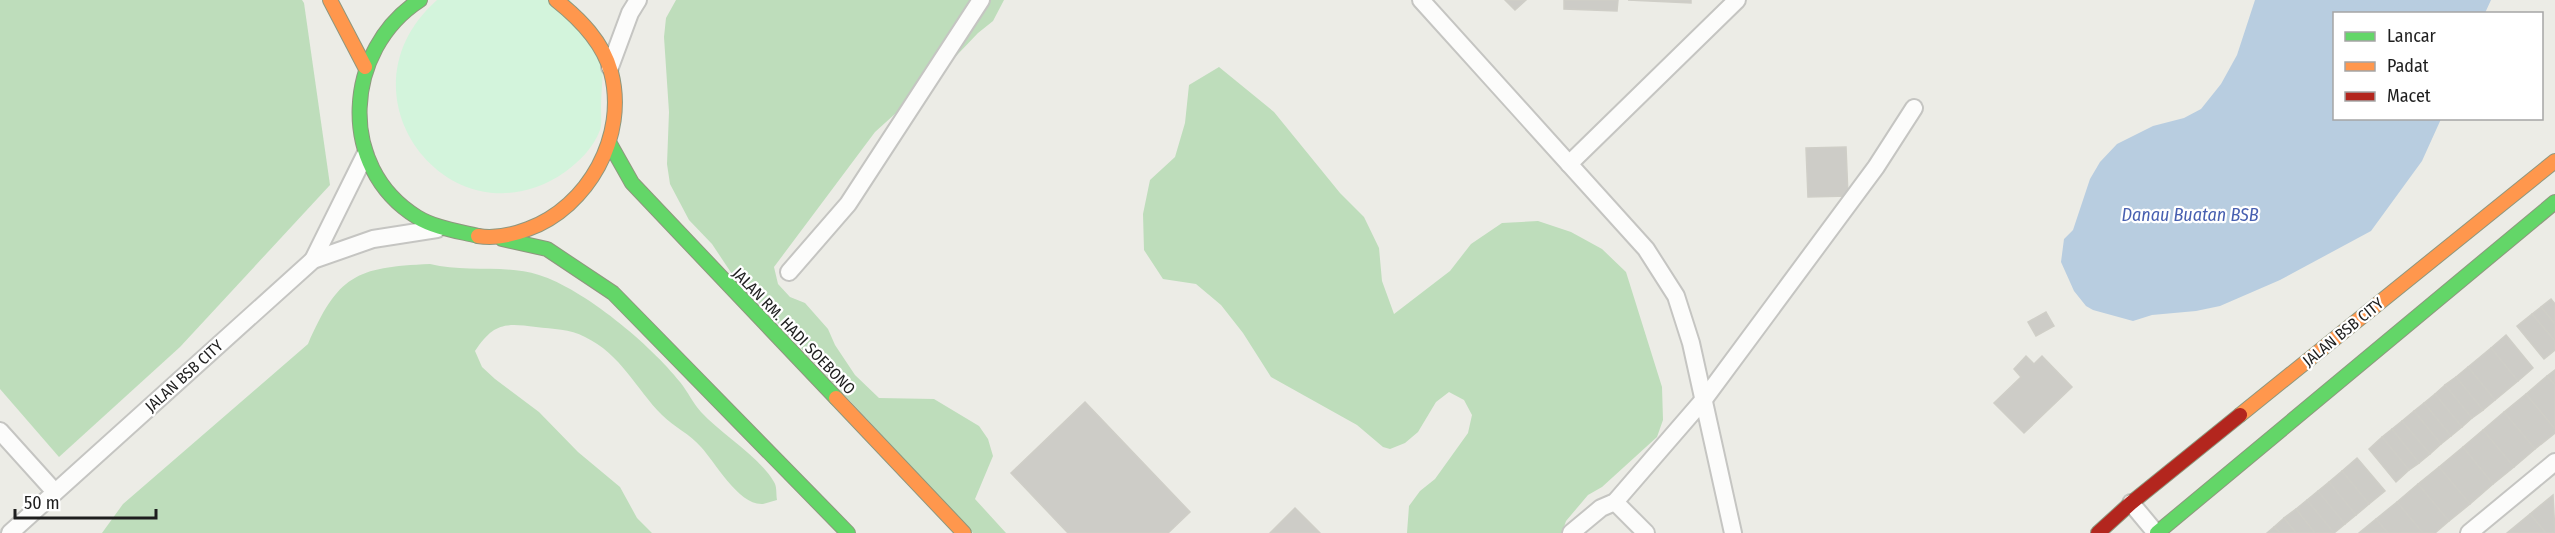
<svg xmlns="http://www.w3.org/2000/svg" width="2555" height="533" font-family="'Fira Sans Condensed',sans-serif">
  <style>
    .forest { fill: #beddbb }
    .park { fill: #d3f4dc }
    .water { fill: #b8cde0 }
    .building { fill: #cdccc7; stroke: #cfcec7; stroke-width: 1.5 }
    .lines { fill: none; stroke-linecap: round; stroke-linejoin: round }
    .street-casing { stroke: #c5c5c2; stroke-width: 20 }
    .fast-casing { stroke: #8e977e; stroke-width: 16 }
    .slow-casing { stroke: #8e977e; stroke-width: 16 }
    .jam-casing { stroke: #8e977e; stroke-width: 16 }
    .street { stroke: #fcfcfb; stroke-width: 16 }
    .fast { stroke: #63d668; stroke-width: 14 }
    .slow { stroke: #ff974d; stroke-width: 14 }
    .jam { stroke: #b3261e; stroke-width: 14 }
    .labels { text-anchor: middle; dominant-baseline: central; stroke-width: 4.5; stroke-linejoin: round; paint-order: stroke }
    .street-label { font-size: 16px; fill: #1e1e1e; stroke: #fff }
    .water-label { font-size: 18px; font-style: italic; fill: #475fb0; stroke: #fff }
  </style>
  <rect width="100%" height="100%" fill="#ecece6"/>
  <!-- forest -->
  <g class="forest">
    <path d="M0,0H302L304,3L330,185L180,347L59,457L0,389Z"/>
    <path d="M676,0H1004L993,21L978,33L937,76L875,132L774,267L778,284L790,297L805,303L828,329L835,345L855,375L879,398L934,399L979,426L988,439L993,456L975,499L1006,533H973L732,274L712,244L689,220L670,184L667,164L669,112L664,37L666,18Z"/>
    <path d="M1219,67L1274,112L1340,193L1364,217L1379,248L1382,281L1394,314L1450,271L1471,244L1502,223L1538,221L1571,232L1602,249L1626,272L1662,387L1663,420L1657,437L1602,487L1588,495L1566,521L1562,533H1407L1409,506L1420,491L1435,479L1468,433L1472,415L1464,400L1449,392L1436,402L1418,432L1405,443L1390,449L1383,447L1357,425L1271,377L1243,333L1221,305L1196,284L1163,279L1144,250L1143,214L1150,180L1175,157L1185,123L1189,85Z"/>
    <path d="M430,264C465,273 504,264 539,275C584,289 651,345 680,382C688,392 693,403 701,412C721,434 760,457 774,482C777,486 776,494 777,500C772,501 768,503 763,504C739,506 715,462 701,447C690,434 674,427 662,415C636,389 621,354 585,337C570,329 553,329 536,327C504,323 494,323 475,351L482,367L495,379L539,412L578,452L620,487L637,518L652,533H102L123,504L308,344C338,276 355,267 430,264Z"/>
  </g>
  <!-- park -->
  <path class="park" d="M437,0H570C577,10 599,33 602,44C605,58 601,91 601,108C601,115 602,124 600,130C594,147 579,162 565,172C453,250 330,95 437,0Z"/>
  <!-- water -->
  <path class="water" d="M2255,0H2491L2485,13L2334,14V118L2441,119L2422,161L2371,231L2280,280L2220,306L2196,311L2152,315L2133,321L2093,310L2086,306L2074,291L2061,262L2064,239L2073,230L2090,179L2100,162L2117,144L2153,126L2184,118L2201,109L2221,84L2237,55Z"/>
  <!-- building -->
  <g class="building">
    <path d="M1505,0H1526L1515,10Z"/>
    <path d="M1564,0H1618L1617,11L1564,9Z"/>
    <path d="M1628,0H1691V3Z"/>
    <path d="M1846,147L1848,196L1808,197L1806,148Z"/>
    <path d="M2551,299L2555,304V324L2541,307Z"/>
    <path d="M2541,307L2555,324V341L2532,314Z"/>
    <path d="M2046,312L2054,326L2036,336L2028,322Z"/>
    <path d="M2532,314L2555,341V350L2544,359L2517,326Z"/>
    <path d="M2506,335L2533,368L2518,381L2491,348Z"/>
    <path d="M2491,348L2518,381L2495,400L2468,367Z"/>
    <path d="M2026,356L2034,364L2042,356L2072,387L2024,433L1994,403L2021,377L2014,369Z"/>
    <path d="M2468,367L2495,400L2483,410L2456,377Z"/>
    <path d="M2555,370V385L2547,376Z"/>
    <path d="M2547,376L2555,385V429L2526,394Z"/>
    <path d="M2456,377L2483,410L2472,418L2445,385Z"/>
    <path d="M2445,385L2472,418L2462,427L2435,394Z"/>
    <path d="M2435,394L2462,427L2451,436L2424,403Z"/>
    <path d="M2526,394L2555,429V433L2535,449L2504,412Z"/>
    <path d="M1085,402L1190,512L1168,533H1068L1011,473Z"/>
    <path d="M2424,403L2451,436L2441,444L2414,411Z"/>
    <path d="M2414,411L2441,444L2430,454L2402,421Z"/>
    <path d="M2504,412L2535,449L2514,467L2483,430Z"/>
    <path d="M2402,421L2430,454L2419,463L2392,429Z"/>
    <path d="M2392,429L2419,463L2409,470L2382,437Z"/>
    <path d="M2483,430L2514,467L2493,484L2463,447Z"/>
    <path d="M2382,437L2409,470L2396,482L2369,449Z"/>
    <path d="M2463,447L2493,484L2470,504L2439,467Z"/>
    <path d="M2357,458L2385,491L2369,504L2342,471Z"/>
    <path d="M2439,467L2470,504L2449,521L2418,484Z"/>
    <path d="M2342,471L2369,504L2356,515L2329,482Z"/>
    <path d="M2329,482L2356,515L2345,524L2318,491Z"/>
    <path d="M2418,484L2449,521L2435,533H2423L2397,502Z"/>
    <path d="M2318,491L2345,524L2334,533L2307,500Z"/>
    <path d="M2553,495L2555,533H2546L2530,514Z"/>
    <path d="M2307,500L2334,533H2315L2296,509Z"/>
    <path d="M2397,502L2423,533H2388L2376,519Z"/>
    <path d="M1295,508L1320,533H1270Z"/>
    <path d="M2296,509L2315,533H2296L2284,518Z"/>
    <path d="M2530,514L2546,533H2507Z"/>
    <path d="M2284,518L2296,533H2280L2274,527Z"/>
    <path d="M2376,519L2388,533H2359Z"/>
    <path d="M2274,527L2280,533H2267Z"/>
  </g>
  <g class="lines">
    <defs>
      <g id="street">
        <path d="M1421,0L1646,249L1676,296L1691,343L1733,533"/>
        <path d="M610,67L630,13L638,0"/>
        <path d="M1569,164L1737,0"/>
        <path d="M313,260L365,155"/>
        <path d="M789,272L848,204L981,0"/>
        <path d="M0,431L55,492"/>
        <path d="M1615,502L1646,533"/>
        <path d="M2131,503L2156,533"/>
        <path d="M10,533L313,260L373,239L437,229"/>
        <path d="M1571,533L1601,508L1615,502L1705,398L1876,167L1914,108"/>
        <path d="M2469,533L2555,462"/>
      </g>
      <g id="fast">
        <path d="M420,0C344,49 336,167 417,217C435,228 458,231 478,236"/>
        <path d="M610,144L632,183L836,398"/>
        <path d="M502,239L547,249L613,293L848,533"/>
        <path d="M2157,533L2555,202"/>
      </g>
      <g id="slow">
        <path d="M330,0L365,67"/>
        <path d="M478,236C495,239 512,235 528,229C588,207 628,136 611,72C603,42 580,19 556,0"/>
        <path d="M836,398L964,533"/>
        <path d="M2240,415L2555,161"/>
      </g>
      <path id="jam" d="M2098,533L2131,503L2240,415"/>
    </defs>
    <!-- street casing -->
    <use href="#street" class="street-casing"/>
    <!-- fast casing -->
    <use href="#fast" class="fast-casing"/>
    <!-- slow casing -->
    <use href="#slow" class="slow-casing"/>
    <!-- jam casing -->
    <use href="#jam" class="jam-casing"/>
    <!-- street -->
    <use href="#street" class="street"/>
    <!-- fast -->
    <use href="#fast" class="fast"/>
    <!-- slow -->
    <use href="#slow" class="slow"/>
    <!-- jam -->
    <use href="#jam" class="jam"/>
  </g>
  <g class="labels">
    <!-- street labels -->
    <g class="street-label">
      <text transform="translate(794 331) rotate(46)">JALAN RM. HADI SOEBONO</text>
      <text transform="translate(2343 332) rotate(-39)">JALAN BSB CITY</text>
      <text transform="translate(184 376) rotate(-42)">JALAN BSB CITY</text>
    </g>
    <!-- water labels -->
    <g class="water-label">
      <text x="2190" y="215">Danau Buatan BSB</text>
    </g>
  </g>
  <!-- legend -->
  <rect x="2333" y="12" width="210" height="108" fill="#ffffff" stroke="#a5a5a5" stroke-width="1.5"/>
  <rect x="2345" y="32" width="30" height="9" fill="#63d668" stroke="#a5a5a5" stroke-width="1.5"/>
  <text x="2387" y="42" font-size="18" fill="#1e1e1e">Lancar</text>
  <rect x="2345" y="62" width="30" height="9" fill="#ff974d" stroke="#a5a5a5" stroke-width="1.5"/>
  <text x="2387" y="72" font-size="18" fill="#1e1e1e">Padat</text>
  <rect x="2345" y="92" width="30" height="9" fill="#b3261e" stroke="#a5a5a5" stroke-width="1.5"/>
  <text x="2387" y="102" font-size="18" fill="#1e1e1e">Macet</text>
  <!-- scale -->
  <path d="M15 509v9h141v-9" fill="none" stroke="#1e1e1e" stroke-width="3"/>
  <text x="24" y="509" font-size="18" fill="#1e1e1e" stroke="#ffffff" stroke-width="4.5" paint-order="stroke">50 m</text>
</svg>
